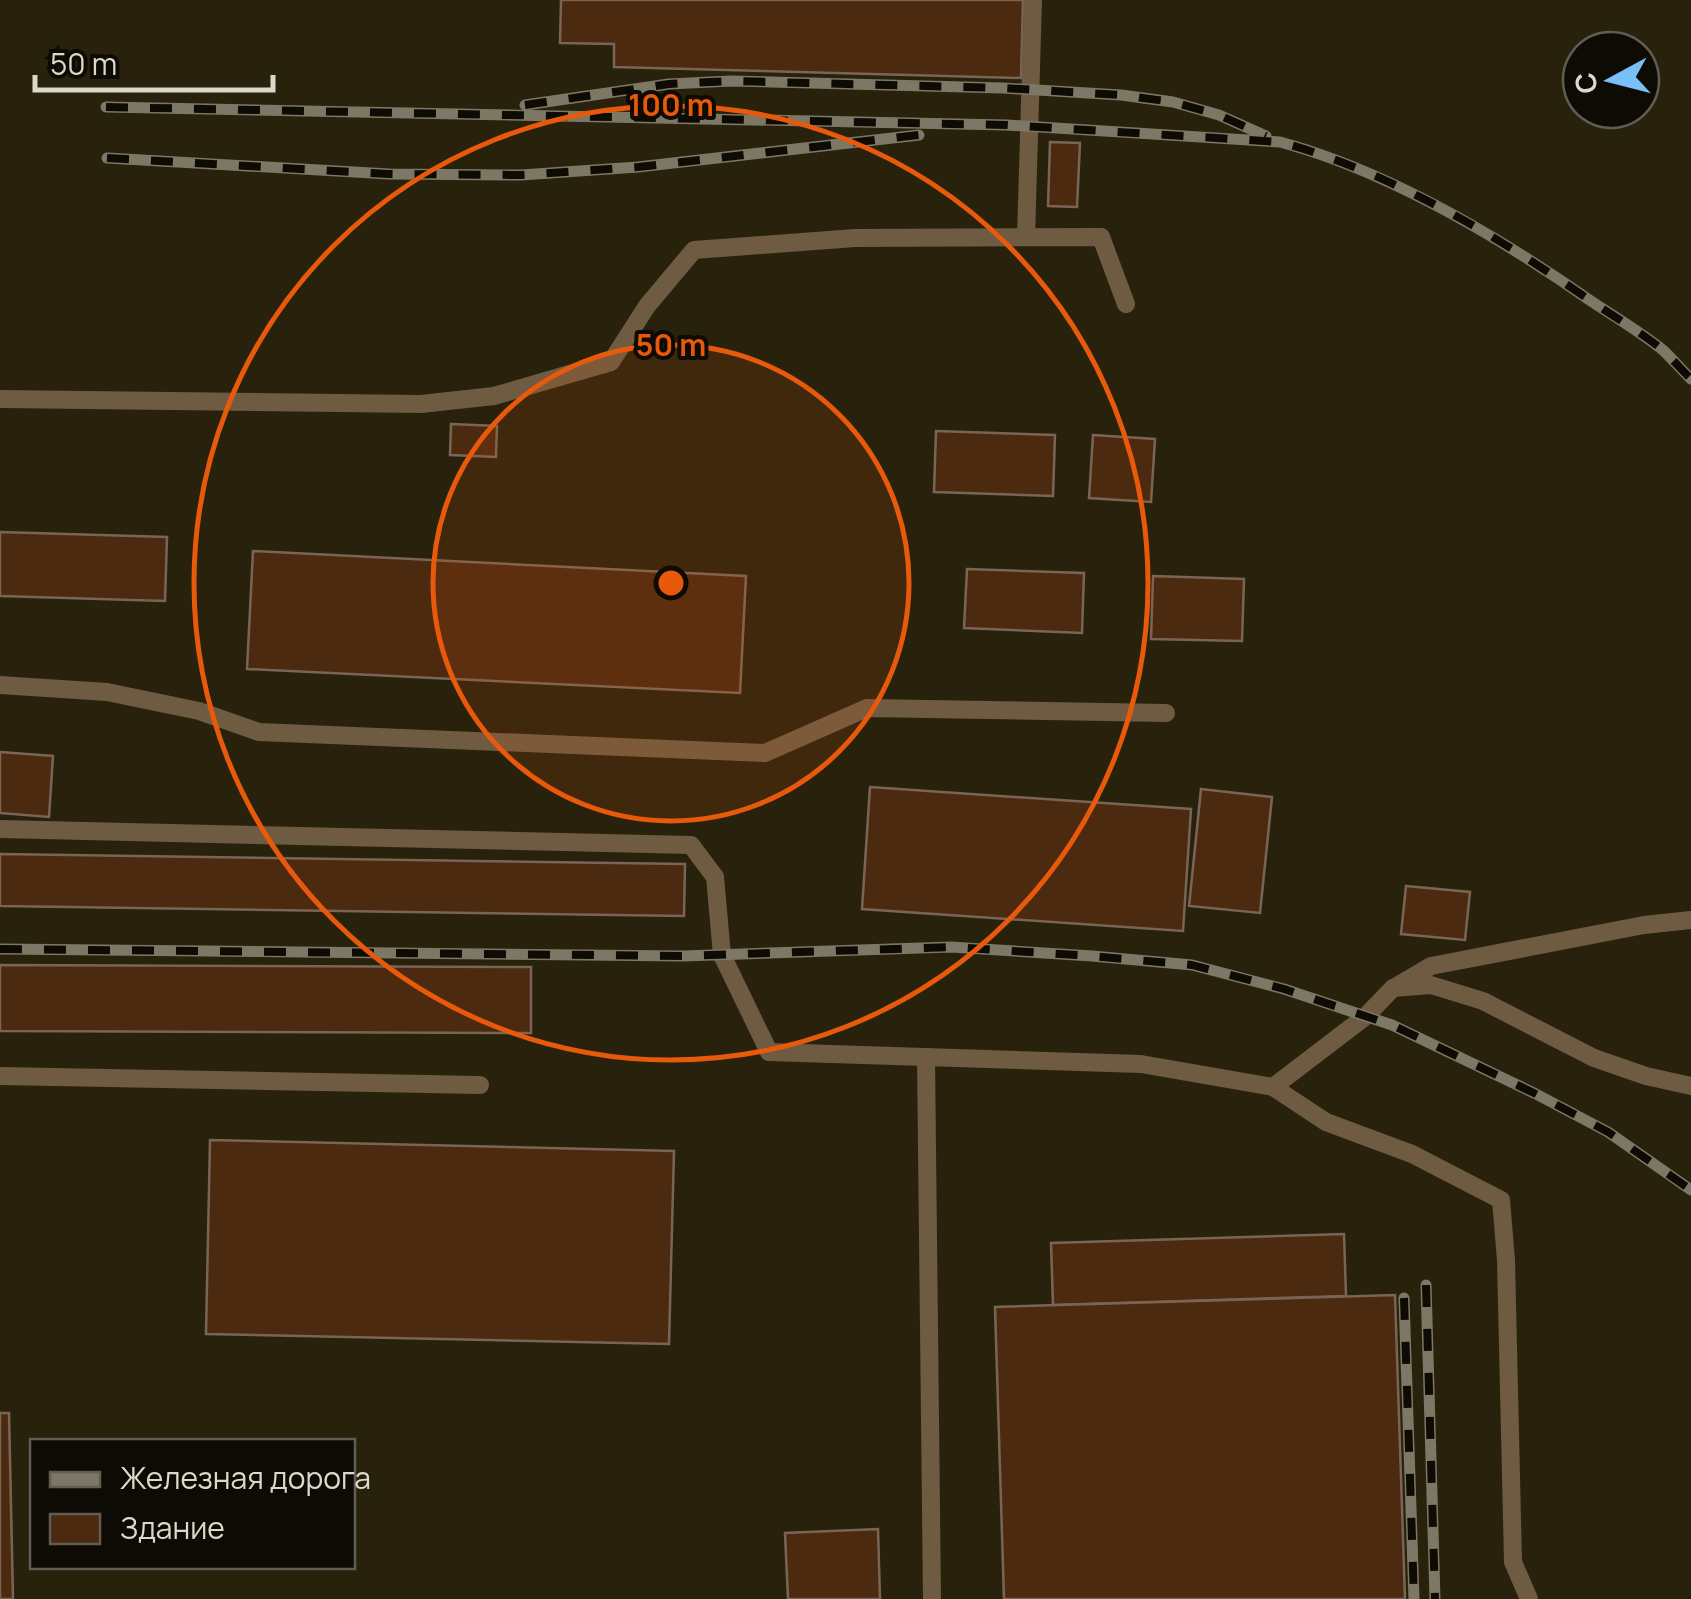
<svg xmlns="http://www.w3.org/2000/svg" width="1691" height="1599" font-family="Manrope,sans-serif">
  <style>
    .building { fill: #4b2a0f; stroke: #7a6455; stroke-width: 2.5 }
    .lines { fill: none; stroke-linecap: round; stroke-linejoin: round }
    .lane { stroke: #6e5b41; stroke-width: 18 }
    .rail-casing { stroke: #7d7866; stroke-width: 11 }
    .rail { stroke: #0e0b04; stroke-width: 8; stroke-dasharray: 22; stroke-linecap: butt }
    .ring { fill: none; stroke: #e8590c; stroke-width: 5 }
    .centre { fill: #e8590c; stroke: #0e0b04; stroke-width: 5 }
    .ring-label { font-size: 30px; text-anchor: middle; font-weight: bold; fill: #e8590c; stroke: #0e0b04; stroke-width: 8; stroke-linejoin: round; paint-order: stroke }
  </style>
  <rect width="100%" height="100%" fill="#28220c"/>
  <!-- building -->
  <g class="building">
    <path d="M561,0H1023L1021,78L614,67V44L560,43Z"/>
    <path d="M1050,142L1080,143L1077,207L1048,206Z"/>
    <path d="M451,424L497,426L496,457L450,455Z"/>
    <path d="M936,431L1055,435L1053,496L934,492Z"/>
    <path d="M1093,435L1155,439L1151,502L1089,498Z"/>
    <path d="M0,532L167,537L165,601L0,596Z"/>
    <path d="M253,551L746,576L740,693L247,669Z"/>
    <path d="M967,569L1084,573L1082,633L964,628Z"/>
    <path d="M1153,576L1244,579L1242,641L1151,639Z"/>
    <path d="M0,752L53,756L49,817L0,813Z"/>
    <path d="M870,787L1191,809L1183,931L862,909Z"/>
    <path d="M1201,789L1272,797L1260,913L1189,906Z"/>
    <path d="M0,854L685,864L684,916L0,906Z"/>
    <path d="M1406,886L1470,892L1465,940L1401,934Z"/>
    <path d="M0,965L531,967V1033L0,1031Z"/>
    <path d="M210,1140L674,1151L669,1344L206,1334Z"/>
    <path d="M1344,1234L1346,1296L1053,1305L1051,1243Z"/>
    <path d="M1395,1295L1405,1599H1004L995,1307Z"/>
    <path d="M0,1413H9L13,1599H0Z"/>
    <path d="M878,1529L880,1599H788L785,1533Z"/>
  </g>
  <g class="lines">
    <!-- lane -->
    <g class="lane">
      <path d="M1026,237L1033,0"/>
      <path d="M0,399L421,404L494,396L611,362L647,306L694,250L855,238L1101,237L1126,304"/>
      <path d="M0,685L107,692L199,711L259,732L765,753L867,708L1166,713"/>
      <path d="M0,829L691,845L715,877L722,955L769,1052L1141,1064L1273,1087L1326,1122L1412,1154L1501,1200L1506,1260L1513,1562L1529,1599"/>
      <path d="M1397,986L1431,966L1644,925L1691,920"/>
      <path d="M926,1057L932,1599"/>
      <path d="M0,1076L480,1085"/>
      <path d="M1273,1087L1366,1016L1393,988L1431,985L1483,1001L1594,1058L1646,1076L1691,1086"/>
    </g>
    <defs>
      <g id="rail">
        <path d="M525,105L669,84L731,81L1003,88L1121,95L1173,102L1219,115L1266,136"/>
        <path d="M106,107L1007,125L1280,142C1388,171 1496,235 1588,299C1613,316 1641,332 1664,351C1673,360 1682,370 1691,379"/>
        <path d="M107,158L389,174L521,175L638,167L919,135"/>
        <path d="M0,949L683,956L951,947L1092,956L1192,965L1284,989L1392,1025L1536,1094L1608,1132L1691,1190"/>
        <path d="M1426,1285L1435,1599"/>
        <path d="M1404,1298L1414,1599"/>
      </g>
    </defs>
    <!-- rail casing -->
    <use href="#rail" class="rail-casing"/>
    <!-- rail -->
    <use href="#rail" class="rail"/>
  </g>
  <!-- distance rings -->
  <circle cx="671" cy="583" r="238" fill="#e8590c" fill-opacity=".12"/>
  <g class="ring">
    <circle cx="671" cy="583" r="238"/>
    <circle cx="671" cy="583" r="477"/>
  </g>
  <circle cx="671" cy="583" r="15" class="centre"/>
  <g class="ring-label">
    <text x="671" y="116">100 m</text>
    <text x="671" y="356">50 m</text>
  </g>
  <!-- legend -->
  <rect x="30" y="1439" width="325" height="130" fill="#0e0b04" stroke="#605d54" stroke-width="2.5"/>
  <rect x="50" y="1472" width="50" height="15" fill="#7d7866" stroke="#605d54" stroke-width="2.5"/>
  <text x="120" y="1489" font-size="30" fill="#dcd8cb">Железная дорога</text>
  <rect x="50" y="1514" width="50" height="30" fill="#4b2a0f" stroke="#605d54" stroke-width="2.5"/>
  <text x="120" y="1539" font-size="30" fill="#dcd8cb">Здание</text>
  <!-- north arrow -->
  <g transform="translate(1611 80) rotate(263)"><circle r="48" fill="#0e0b04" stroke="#605d54" stroke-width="2.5"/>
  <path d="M0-8L18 38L0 25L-18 38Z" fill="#79bff8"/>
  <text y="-15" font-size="28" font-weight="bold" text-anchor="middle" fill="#dcd8cb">С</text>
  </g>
  <!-- scale -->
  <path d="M35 75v15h238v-15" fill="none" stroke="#dcd8cb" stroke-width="5"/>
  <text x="50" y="75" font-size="30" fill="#dcd8cb" stroke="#0e0b04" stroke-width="8" paint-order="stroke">50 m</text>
</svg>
